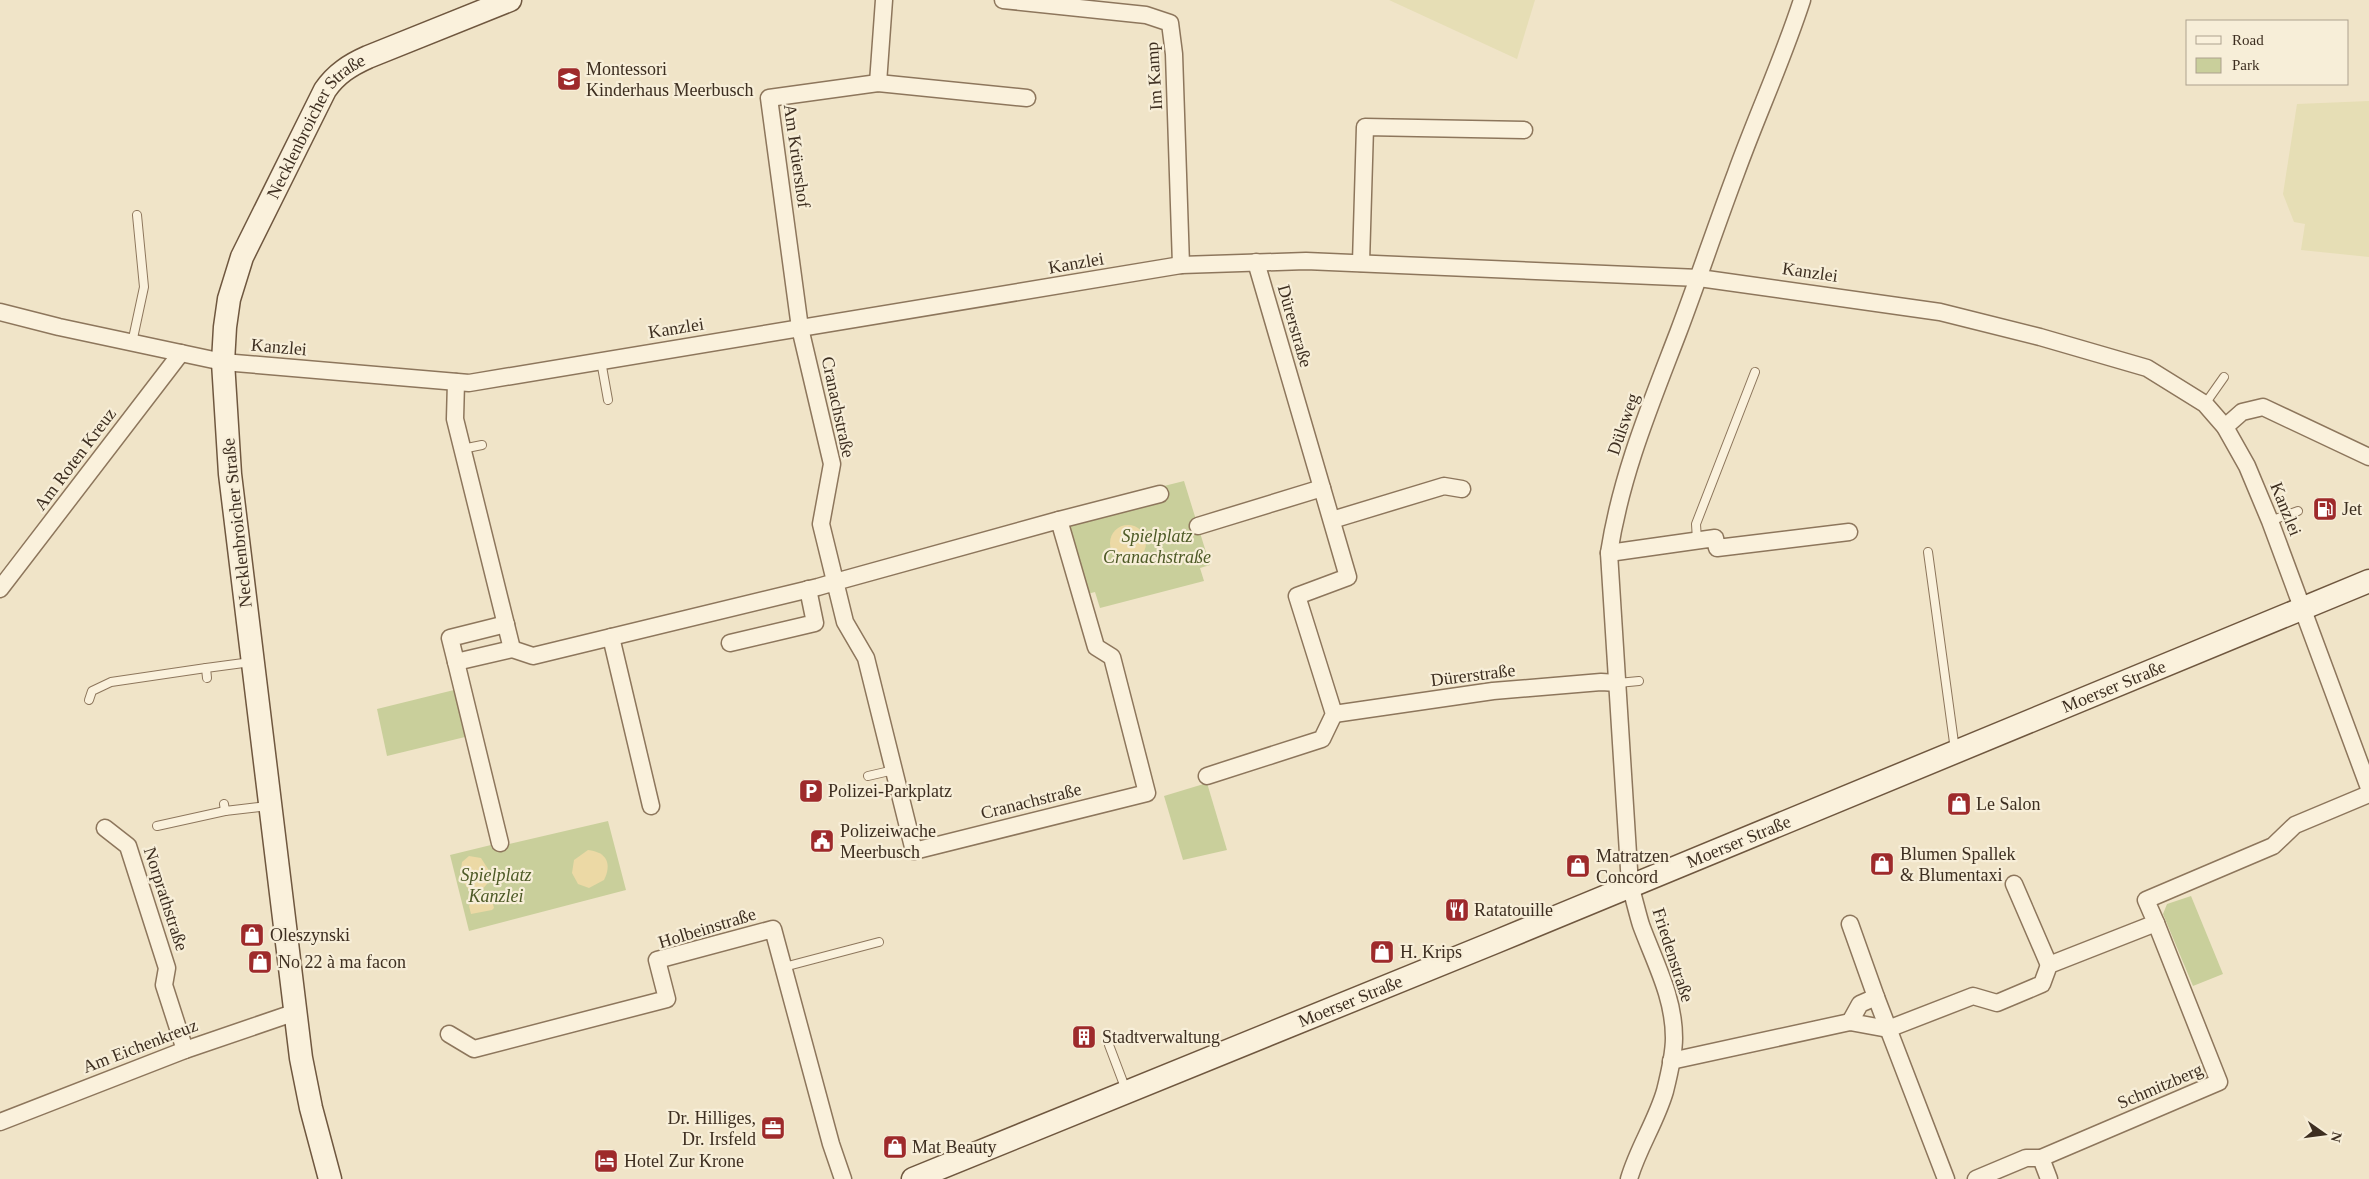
<svg xmlns="http://www.w3.org/2000/svg" width="2369" height="1179" font-family="Georgia,serif">
  <style>
    .farmland { fill: #e6deb5 }
    .green { fill: #c9cf9b }
    .sand { fill: #ecd9a5 }
    .lines { fill: none; stroke-linecap: round; stroke-linejoin: round }
    .lane-casing { stroke: #8d765c; stroke-width: 10 }
    .street-casing { stroke: #8d765c; stroke-width: 19 }
    .secondary-casing { stroke: #6f573f; stroke-width: 25 }
    .lane { stroke: #faf1dc; stroke-width: 8 }
    .street { stroke: #faf1dc; stroke-width: 16 }
    .secondary { stroke: #faf1dc; stroke-width: 22 }
    .labels { text-anchor: middle; dominant-baseline: central; stroke-width: 4.5; stroke-linejoin: round; paint-order: stroke }
    .poi-label { font-size: 18px; fill: #3d2e20; stroke: #f7eed8; text-anchor: start }
    .street-label { font-size: 18px; fill: #3d2e20; stroke: #f7eed8 }
    .park-label { font-size: 18px; font-style: italic; fill: #4d5a26; stroke: #f7eed8 }
  </style>
  <rect width="100%" height="100%" fill="#f0e4c8"/>
  <!-- farmland -->
  <g class="farmland">
    <path d="M1389,0H1535L1517,59Z"/>
    <path d="M2369,101V257L2301,250L2305,224L2294,222L2283,194L2297,104Z"/>
  </g>
  <!-- green -->
  <g class="green">
    <path d="M1184,481L1210,565L1200,568L1204,581L1100,608L1095,592L1087,594L1063,525L1160,487Z"/>
    <path d="M454,690L465,737L387,756L377,709Z"/>
    <path d="M1207,783L1227,850L1183,860L1164,796Z"/>
    <path d="M608,821L626,890L469,931L450,855L491,845L492,848Z"/>
    <path d="M2191,896L2223,974L2193,986L2163,914L2167,904Z"/>
  </g>
  <!-- sand -->
  <g class="sand">
    <circle cx="1128" cy="543" r="18"/>
    <path d="M588,850C607,852 612,864 604,880L589,888L578,884L572,873L574,860Z"/>
    <path d="M469,856L481,858L488,869L487,884L480,892L469,890L460,877L462,862Z"/>
    <path d="M489,899L492,900L494,908L492,910L471,914L469,906L471,903Z"/>
  </g>
  <g class="lines">
    <defs>
      <g id="lane">
        <path d="M132,343L144,287L137,215"/>
        <path d="M601,361L608,400"/>
        <path d="M2205,404L2224,377"/>
        <path d="M462,449L482,445"/>
        <path d="M2270,521L2298,511"/>
        <path d="M1697,540L1696,524L1755,372"/>
        <path d="M1928,552L1955,750"/>
        <path d="M207,678L206,668L251,662"/>
        <path d="M1618,683L1639,681"/>
        <path d="M89,700L92,691L111,682L206,668"/>
        <path d="M868,776L894,770"/>
        <path d="M224,804L225,811L268,806"/>
        <path d="M157,826L225,811"/>
        <path d="M784,967L879,942"/>
        <path d="M1109,1045L1126,1090"/>
      </g>
      <g id="street">
        <path d="M1003,0L1146,15L1170,23L1174,54L1181,265"/>
        <path d="M878,83L884,0"/>
        <path d="M1361,263L1365,127L1524,130"/>
        <path d="M0,312L59,327L223,362L469,383L1181,265L1306,261L1699,278L1940,312L2040,337L2147,368L2205,404L2225,427L2247,466L2270,521L2369,788"/>
        <path d="M456,382L455,419L512,649L456,662L500,843"/>
        <path d="M2225,427L2242,412L2263,407L2369,457"/>
        <path d="M1059,520L1160,494"/>
        <path d="M1332,520L1444,486L1462,489"/>
        <path d="M1198,526L1322,488"/>
        <path d="M1609,553L1715,538L1717,548L1849,532"/>
        <path d="M0,589L181,353"/>
        <path d="M611,637L651,806"/>
        <path d="M730,643L815,623L808,589"/>
        <path d="M512,649L533,656L818,587L835,582L1059,520L1096,647L1112,657L1147,793L914,851L866,658L845,622L821,524L832,464L800,328L769,98L878,83L1027,98"/>
        <path d="M456,662L450,638L506,624"/>
        <path d="M1334,714L1493,691L1601,682L1618,683"/>
        <path d="M1207,776L1322,739L1334,714L1297,596L1348,577L1256,262"/>
        <path d="M105,828L128,846L167,968L164,985L185,1050"/>
        <path d="M2014,884L2049,965"/>
        <path d="M1850,924L1876,997L1946,1179"/>
        <path d="M1850,1022L1860,1004L1876,997"/>
        <path d="M449,1034L474,1049L667,999L657,960L773,929L831,1144L843,1179"/>
        <path d="M1671,1061L1850,1022L1888,1029L1973,996L1997,1003L2042,984L2049,965L2156,923L2146,900L2273,846L2295,825L2369,794"/>
        <path d="M0,1122L185,1050L296,1012"/>
        <path d="M2041,1158L2049,1179"/>
        <path d="M1629,1179C1638,1148 1656,1122 1665,1091C1669,1075 1674,1055 1674,1038C1674,997 1655,963 1641,925C1637,912 1634,898 1630,885L1609,553C1621,475 1650,406 1678,333C1698,280 1716,226 1736,173C1757,115 1783,59 1802,0"/>
        <path d="M1976,1179L2026,1158H2041L2219,1082L2156,923"/>
      </g>
      <g id="secondary">
        <path id="s1" d="M330,1179L311,1108L301,1058L230,474L223,362L225,327L229,299L242,257L325,90C336,74 350,65 368,57L510,0"/>
        <path id="s2" d="M913,1179L1493,943L2369,581"/>
      </g>
    </defs>
    <!-- lane casing -->
    <use href="#lane" class="lane-casing"/>
    <!-- street casing -->
    <use href="#street" class="street-casing"/>
    <!-- secondary casing -->
    <use href="#secondary" class="secondary-casing"/>
    <!-- lane -->
    <use href="#lane" class="lane"/>
    <!-- street -->
    <use href="#street" class="street"/>
    <!-- secondary -->
    <use href="#secondary" class="secondary"/>
  </g>
  <!-- icons -->
  <defs>
    <symbol id="school-square" viewBox="-11 -11 22 22"><rect x="-9" y="-9" width="18" height="18" rx="4" fill="#9e2a2b" stroke="#f7eed8"/><path d="M0-5L7-2L0 1L-7-2ZM-4 1L0 2.5L4 1V4Q0 6-4 4Z" fill="#fff"/></symbol>
    <symbol id="fuel-square" viewBox="-11 -11 22 22"><rect x="-9" y="-9" width="18" height="18" rx="4" fill="#9e2a2b" stroke="#f7eed8"/><path d="M-5.5-6h7V0h2V4h1.3V-2.5L3-4.5l.8-.8L6-3V5H2.5V1h-1V6h-7ZM-4.2-4.7v3.2H.2V-4.7Z" fill="#fff"/></symbol>
    <symbol id="parking-square" viewBox="-11 -11 22 22"><rect x="-9" y="-9" width="18" height="18" rx="4" fill="#9e2a2b" stroke="#f7eed8"/><path d="M-3.5-5.5H1a3.5 3.5 0 0 1 0 7H-1V5.5H-3.5ZM-1-3.4V-.6H.8a1.4 1.4 0 0 0 0-2.8Z" fill="#fff"/></symbol>
    <symbol id="shop-square" viewBox="-11 -11 22 22"><rect x="-9" y="-9" width="18" height="18" rx="4" fill="#9e2a2b" stroke="#f7eed8"/><path d="M-5-2.5h2.3a2.7 3.5 0 0 1 5.4 0H5L5.5 6h-11ZM-1.5-2.5h3a1.5 2.3 0 0 0-3 0Z" fill="#fff"/></symbol>
    <symbol id="civic-square" viewBox="-11 -11 22 22"><rect x="-9" y="-9" width="18" height="18" rx="4" fill="#9e2a2b" stroke="#f7eed8"/><path d="M-.6-6.5H3V-4.5H.6V-3L4-1V1h2V6H-6V1h2V-1L-.6-3ZM-1.2 2.5V6h2.4V2.5Z" fill="#fff"/></symbol>
    <symbol id="restaurant-square" viewBox="-11 -11 22 22"><rect x="-9" y="-9" width="18" height="18" rx="4" fill="#9e2a2b" stroke="#f7eed8"/><path d="M-5-6h1v4h1v-4h1v4h1v-4h1v5L-1.5 .5V6h-2V.5L-5-1ZM5-6V6H3V1.5H1.5Q1.5-4 5-6Z" fill="#fff"/></symbol>
    <symbol id="building-square" viewBox="-11 -11 22 22"><rect x="-9" y="-9" width="18" height="18" rx="4" fill="#9e2a2b" stroke="#f7eed8"/><path d="M-4-6H4V6H1V3H-1V6H-4ZM-2.5-4.3h1.7v1.8h-1.7ZM.8-4.3h1.7v1.8H.8ZM-2.5-1h1.7V.8h-1.7ZM.8-1h1.7V.8H.8Z" fill="#fff"/></symbol>
    <symbol id="office-square" viewBox="-11 -11 22 22"><rect x="-9" y="-9" width="18" height="18" rx="4" fill="#9e2a2b" stroke="#f7eed8"/><path d="M-6-3h4V-5.5h4V-3h4V5H-6ZM-1-4.5V-3h2v-1.5ZM-6 0V1H6V0Z" fill="#fff"/></symbol>
    <symbol id="hotel-square" viewBox="-11 -11 22 22"><rect x="-9" y="-9" width="18" height="18" rx="4" fill="#9e2a2b" stroke="#f7eed8"/><path d="M-6-4.5h1.5V1H6V5H4.5V3h-9V5H-6ZM-4 0a1.8 1.8 0 1 1 3.6 0ZM.5 0V-2.5h3Q6-2.5 6 0Z" fill="#fff"/></symbol>
  </defs>
  <g fill-rule="evenodd">
    <use href="#school-square" x="555" y="65" width="28" height="28"/>
    <use href="#fuel-square" x="2311" y="495" width="28" height="28"/>
    <use href="#parking-square" x="797" y="777" width="28" height="28"/>
    <use href="#shop-square" x="1945" y="790" width="28" height="28"/>
    <use href="#civic-square" x="808" y="827" width="28" height="28"/>
    <use href="#shop-square" x="1868" y="850" width="28" height="28"/>
    <use href="#shop-square" x="1564" y="852" width="28" height="28"/>
    <use href="#restaurant-square" x="1443" y="896" width="28" height="28"/>
    <use href="#shop-square" x="238" y="921" width="28" height="28"/>
    <use href="#shop-square" x="1368" y="938" width="28" height="28"/>
    <use href="#shop-square" x="246" y="948" width="28" height="28"/>
    <use href="#building-square" x="1070" y="1023" width="28" height="28"/>
    <use href="#office-square" x="759" y="1114" width="28" height="28"/>
    <use href="#shop-square" x="881" y="1133" width="28" height="28"/>
    <use href="#hotel-square" x="592" y="1147" width="28" height="28"/>
  </g>
  <g class="labels">
    <!-- poi labels -->
    <g class="poi-label">
      <text x="586" y="69">Montessori<tspan x="586" dy="21">Kinderhaus Meerbusch</tspan></text>
      <text x="2342" y="509">Jet</text>
      <text x="828" y="791">Polizei-Parkplatz</text>
      <text x="1976" y="804">Le Salon</text>
      <text x="840" y="831">Polizeiwache<tspan x="840" dy="21">Meerbusch</tspan></text>
      <text x="1900" y="854">Blumen Spallek<tspan x="1900" dy="21">&amp; Blumentaxi</tspan></text>
      <text x="1596" y="856">Matratzen<tspan x="1596" dy="21">Concord</tspan></text>
      <text x="1474" y="910">Ratatouille</text>
      <text x="270" y="935">Oleszynski</text>
      <text x="1400" y="952">H. Krips</text>
      <text x="278" y="962">No 22 à ma facon</text>
      <text x="1102" y="1037">Stadtverwaltung</text>
      <text x="756" y="1118" text-anchor="end">Dr. Hilliges,<tspan x="756" dy="21">Dr. Irsfeld</tspan></text>
      <text x="912" y="1147">Mat Beauty</text>
      <text x="624" y="1161">Hotel Zur Krone</text>
    </g>
    <!-- street labels -->
    <g class="street-label">
      <text transform="translate(1154 76) rotate(-94)">Im Kamp</text>
      <text stroke="none"><textPath href="#s1" startOffset="1084">Necklenbroicher Straße</textPath></text>
      <text transform="translate(797 156) rotate(82)">Am Krüershof</text>
      <text transform="translate(1076 263) rotate(-10)">Kanzlei</text>
      <text transform="translate(1810 272) rotate(8)">Kanzlei</text>
      <text transform="translate(1295 326) rotate(74)">Dürerstraße</text>
      <text transform="translate(676 328) rotate(-9)">Kanzlei</text>
      <text transform="translate(279 347) rotate(5)">Kanzlei</text>
      <text transform="translate(838 407) rotate(78)">Cranachstraße</text>
      <text transform="translate(1623 424) rotate(-71)">Dülsweg</text>
      <text transform="translate(75 459) rotate(-53)">Am Roten Kreuz</text>
      <text transform="translate(2286 509) rotate(68)">Kanzlei</text>
      <text transform="translate(237 523) rotate(-96)">Necklenbroicher Straße</text>
      <text transform="translate(1473 675) rotate(-7)">Dürerstraße</text>
      <text stroke="none"><textPath href="#s2" startOffset="1298">Moerser Straße</textPath></text>
      <text transform="translate(1031 801) rotate(-14)">Cranachstraße</text>
      <text stroke="none"><textPath href="#s2" startOffset="892">Moerser Straße</textPath></text>
      <text transform="translate(166 899) rotate(72)">Norprathstraße</text>
      <text transform="translate(707 928) rotate(-17)">Holbeinstraße</text>
      <text transform="translate(1673 955) rotate(72)">Friedenstraße</text>
      <text stroke="none"><textPath href="#s2" startOffset="472">Moerser Straße</textPath></text>
      <text transform="translate(140 1046) rotate(-21)">Am Eichenkreuz</text>
      <text transform="translate(2160 1086) rotate(-23)">Schmitzberg</text>
    </g>
    <!-- park labels -->
    <g class="park-label">
      <text x="1157" y="536">Spielplatz<tspan x="1157" dy="21">Cranachstraße</tspan></text>
      <text x="496" y="875">Spielplatz<tspan x="496" dy="21">Kanzlei</tspan></text>
    </g>
  </g>
  <!-- legend -->
  <rect x="2186" y="20" width="162" height="65" fill="#f7eed8" stroke="#ada18e"/>
  <rect x="2196" y="36" width="25" height="8" fill="#faf1dc" stroke="#ada18e"/>
  <text x="2232" y="45" font-size="15" fill="#3d2e20">Road</text>
  <rect x="2196" y="58" width="25" height="15" fill="#c9cf9b" stroke="#ada18e"/>
  <text x="2232" y="70" font-size="15" fill="#3d2e20">Park</text>
  <!-- north arrow -->
  <g transform="translate(2324 1134) rotate(104)" stroke="#f7eed8" stroke-width="4" paint-order="stroke">
  <path d="M0-4L9 19L0 12L-9 19Z" fill="#3d2e20"/>
  <text y="-8" font-size="14" font-weight="bold" text-anchor="middle" fill="#3d2e20">N</text>
  </g>
</svg>
